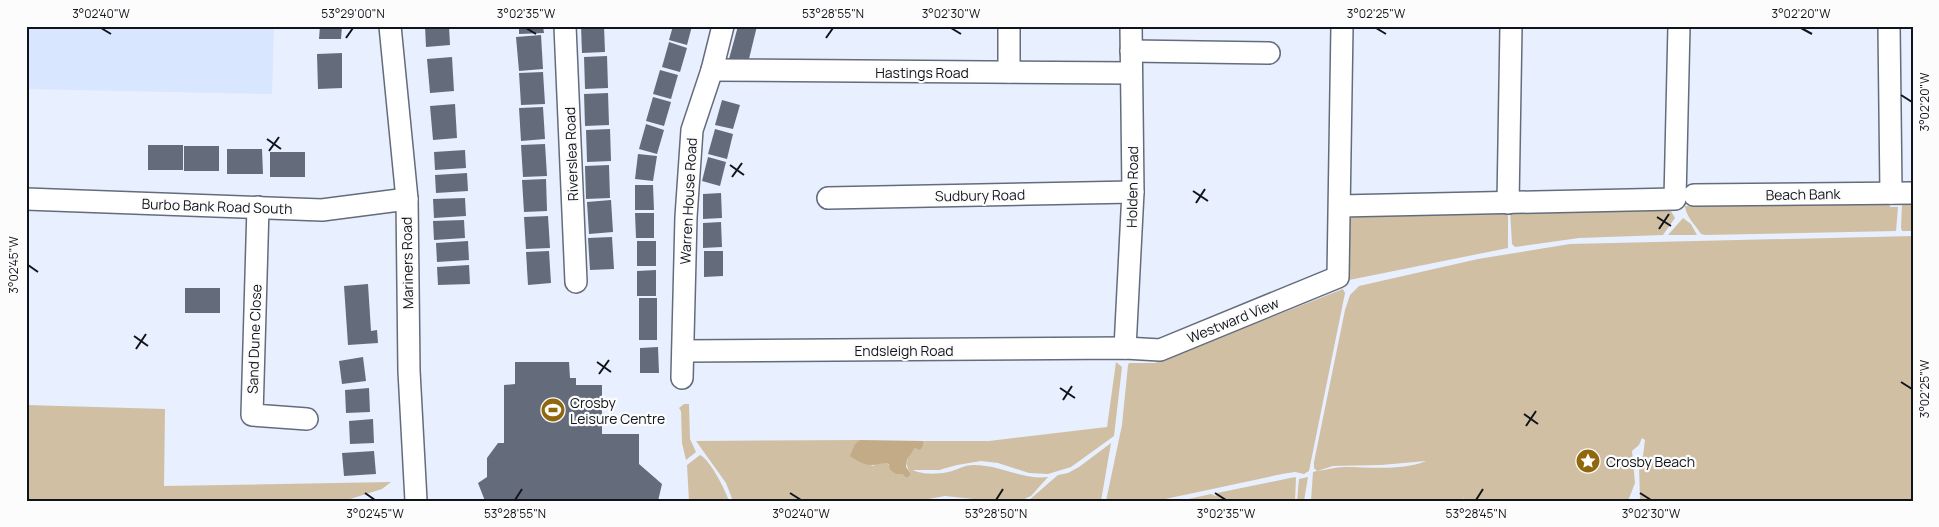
<svg xmlns="http://www.w3.org/2000/svg" width="1939" height="527" font-family="Manrope,sans-serif">
  <style>
    .built { fill: #d9e6ff }
    .green { fill: #d0bfa3; fill-rule: evenodd }
    .forest { fill: #c2ab86 }
    .building { fill: #646c7c }
    .lines { fill: none; stroke-linecap: round; stroke-linejoin: round }
    .minor-casing { stroke: #646c7c; stroke-width: 24 }
    .minor { stroke: #fff; stroke-width: 21 }
    .ticks { fill: none; stroke: #11141a; stroke-width: 2 }
    .labels { text-anchor: middle; dominant-baseline: central; stroke-width: 4.5; stroke-linejoin: round; paint-order: stroke }
    .street-label { font-size: 14px; fill: #11141a; stroke: #fcfcfc }
    .poi-label { font-size: 14px; fill: #11141a; stroke: #fcfcfc; text-anchor: start }
    .neatline { fill: none; stroke: #11141a; stroke-width: 2 }
    .ticks-label { font-size: 12px; text-anchor: middle; fill: #11141a }
  </style>
  <rect width="100%" height="100%" fill="#e8effe"/>
  <!-- built -->
  <path class="built" d="M26,26H274L272,94L26,89Z"/>
  <!-- green -->
  <g class="green">
    <path d="M1890,203V207H1898L1896,231L1705,235L1701,234C1695,224 1686,217 1685,206Z"/>
    <path d="M1902,204H1913V231H1902L1901,228Z"/>
    <path d="M1665,209L1671,211L1675,218L1663,235L1579,238L1515,247L1512,244L1510,210Z"/>
    <path d="M1508,210V248L1349,280V211Z"/>
    <path d="M1683,218L1691,224L1697,235H1668Z"/>
    <path d="M1913,236V501H1640L1639,463L1643,456L1645,440L1642,438L1639,445L1632,451L1635,483L1628,501H1464L1463,497V501H1311L1313,472L1317,471L1314,468V462L1345,310L1350,295L1359,286L1478,259L1570,244ZM1426,461C1402,471 1370,467 1344,467C1335,467 1326,470 1317,471L1333,466L1381,465Z"/>
    <path d="M1343,289L1345,293L1309,471L1304,474L1295,472L1282,474L1156,501H1106L1122,425L1128,365L1129,363H1155Z"/>
    <path d="M1116,362L1122,367L1114,436L1071,467L1048,474L1029,473L998,463L981,461L957,465L939,470H913C922,475 939,474 948,472C958,470 963,465 974,465C1000,465 1023,480 1048,477L1031,496L1020,501H992L945,496L917,501H733L726,483L696,441L860,440L855,445L872,466L883,462L890,465V470L902,474L905,477H909L911,474C903,463 908,458 915,448L923,446V441H989L1107,427Z"/>
    <path d="M684,404H689L690,439L696,452L686,460L682,443L681,411L679,408Z"/>
    <path d="M26,405L165,409L164,486L391,482L382,489L344,501H26Z"/>
    <path d="M1111,443L1101,501H1028L1058,475L1068,473L1079,467Z"/>
    <path d="M700,455C711,461 724,488 729,501H689L687,465Z"/>
    <path d="M1295,477L1296,478L1295,501H1179L1211,494L1216,496L1217,493Z"/>
    <path d="M1308,477L1304,501H1297L1299,479Z"/>
  </g>
  <!-- forest -->
  <path class="forest" d="M860,440L923,441V446L920,450L915,448L907,460L906,467L911,474L909,477H905L902,474H896L890,470L889,464C882,462 880,465 873,465C865,466 856,460 850,456L855,444Z"/>
  <!-- building -->
  <g class="building">
    <path d="M320,26H342L341,39H319Z"/>
    <path d="M425,26H449L450,45L426,47Z"/>
    <path d="M519,26H543L544,33L519,34Z"/>
    <path d="M581,26H604L605,52L582,53Z"/>
    <path d="M673,26H692L687,45L669,40Z"/>
    <path d="M738,26H757L748,63L729,59Z"/>
    <path d="M541,35L543,69L519,71L516,37Z"/>
    <path d="M669,42L687,48L680,72L662,67Z"/>
    <path d="M342,53V88L318,89L317,54Z"/>
    <path d="M607,56L608,88L585,89L584,57Z"/>
    <path d="M452,57L454,91L430,93L427,59Z"/>
    <path d="M660,70L678,75L671,99L653,94Z"/>
    <path d="M543,72L545,104L521,105L519,73Z"/>
    <path d="M608,93L609,125L585,126L584,94Z"/>
    <path d="M653,97L671,102L664,126L646,121Z"/>
    <path d="M722,100L740,105L733,129L715,125Z"/>
    <path d="M455,104L457,138L433,140L430,106Z"/>
    <path d="M543,107L545,139L521,141L519,108Z"/>
    <path d="M646,124L664,130L657,154L639,149Z"/>
    <path d="M610,129L611,161L587,162L586,130Z"/>
    <path d="M715,129L733,134L727,159L708,154Z"/>
    <path d="M545,144L547,176L523,177L521,145Z"/>
    <rect x="148" y="145" width="35" height="25"/>
    <rect x="184" y="146" width="35" height="25"/>
    <path d="M227,149H262L263,174H227Z"/>
    <path d="M465,150L466,168L435,170L434,152Z"/>
    <rect x="270" y="152" width="35" height="25"/>
    <path d="M638,154L657,156L653,181L635,179Z"/>
    <path d="M708,157L726,162L720,186L702,181Z"/>
    <path d="M609,165L610,198L586,199L585,166Z"/>
    <path d="M467,173L468,191L436,193L435,175Z"/>
    <path d="M546,179L547,211L524,212L522,180Z"/>
    <path d="M635,185H653L654,210H635Z"/>
    <path d="M721,193L722,218L703,219V194Z"/>
    <path d="M465,198L466,216L434,218L433,199Z"/>
    <path d="M611,200L613,232L589,234L587,202Z"/>
    <path d="M635,213H654V238H636Z"/>
    <path d="M548,216L550,248L526,249L524,217Z"/>
    <path d="M464,220L465,238L434,240L433,221Z"/>
    <path d="M721,222L722,247L703,248V223Z"/>
    <path d="M612,237L614,269L590,270L588,238Z"/>
    <path d="M468,241L469,260L437,262L436,243Z"/>
    <rect x="637" y="241" width="19" height="25"/>
    <path d="M549,251L551,283L528,285L526,252Z"/>
    <path d="M704,251H723V276L704,277Z"/>
    <path d="M469,265L470,284L438,285L437,267Z"/>
    <path d="M656,270V296H637V271Z"/>
    <path d="M368,284L371,331L377,330L378,343L348,345L344,286Z"/>
    <rect x="185" y="288" width="35" height="25"/>
    <rect x="639" y="298" width="18" height="42"/>
    <path d="M658,347L659,373H640V348Z"/>
    <path d="M363,357L366,381L342,384L339,361Z"/>
    <path d="M515,362H569L570,378H576V385H602V434H639V464L662,484L658,501H485L478,483L487,477V458L498,443H504V385L515,384Z"/>
    <path d="M369,388L370,412L346,413L345,390Z"/>
    <path d="M373,419L374,443L350,444L349,421Z"/>
    <path d="M374,451L376,474L344,476L342,453Z"/>
  </g>
  <g class="lines">
    <defs>
      <g id="minor">
        <path d="M390,26L407,199L409,371L416,501"/>
        <path d="M565,26L576,282"/>
        <path d="M1889,26L1891,193"/>
        <path d="M1131,51L1269,53"/>
        <path d="M712,70L1131,73"/>
        <path d="M1009,72V26"/>
        <path d="M1694,195L1913,193"/>
        <path d="M828,198L1133,192"/>
        <path d="M26,199L322,210L407,199"/>
        <path d="M1508,203L1511,26"/>
        <path d="M1340,206L1675,199L1679,26"/>
        <path d="M258,207L252,415L307,419"/>
        <path d="M1125,348L1133,192L1131,26"/>
        <path d="M683,351L1125,348L1160,350L1338,277L1342,26"/>
        <path d="M682,378L686,217L692,130L712,70L723,26"/>
      </g>
    </defs>
    <!-- minor casing -->
    <use href="#minor" class="minor-casing"/>
    <!-- minor -->
    <use href="#minor" class="minor"/>
  </g>
  <!-- ticks -->
  <path class="ticks" d="M101,28L111,34M526,28L536,34M951,28L961,34M1376,28L1386,34M1801,28L1812,34M346,38L353,28M826,38L833,28M1901,95L1912,102M267,139L281,149M269,151L279,137M730,165L744,175M732,177L742,163M1193,191L1208,201M1196,203L1205,189M1657,217L1671,226M1659,229L1669,214M28,265L38,272M134,336L148,346M136,349L146,334M597,362L611,372M599,374L609,360M1901,382L1912,389M1060,388L1075,398M1063,400L1072,386M1524,414L1538,424M1526,426L1536,411M365,493L375,500M790,493L801,500M1215,493L1226,500M1640,493L1651,500M515,500L522,489M996,500L1003,489M1476,500L1483,489"/>
  <!-- icons -->
  <defs>
    <symbol id="stadium-disc" viewBox="-11 -11 22 22"><circle r="9.5" fill="#90670d" stroke="#fcfcfc"/><path d="M0-5a6.5 5 0 1 0 0 10a6.5 5 0 1 0 0-10ZM-3.5-1.8h7v3.6h-7Z" fill="#fff"/></symbol>
    <symbol id="sight-disc" viewBox="-11 -11 22 22"><circle r="9.5" fill="#90670d" stroke="#fcfcfc"/><path d="M0-6L1.8-2.2L6-1.7L2.9 1.2L3.7 5.4L0 3.3L-3.7 5.4L-2.9 1.2L-6-1.7L-1.8-2.2Z" fill="#fff"/></symbol>
  </defs>
  <g fill-rule="evenodd">
    <use href="#stadium-disc" x="539" y="396" width="28" height="28"/>
    <use href="#sight-disc" x="1574" y="447" width="28" height="28"/>
  </g>
  <g class="labels">
    <!-- street labels -->
    <g class="street-label">
      <text x="922" y="72">Hastings Road</text>
      <text transform="translate(571 154) rotate(-92)">Riverslea Road</text>
      <text transform="translate(1132 187) rotate(-89)">Holden Road</text>
      <text transform="translate(1803 194) rotate(-1)">Beach Bank</text>
      <text transform="translate(980 195) rotate(-1)">Sudbury Road</text>
      <text transform="translate(688 201) rotate(-87)">Warren House Road</text>
      <text transform="translate(217 206) rotate(2)">Burbo Bank Road South</text>
      <text transform="translate(407 263) rotate(-91)">Mariners Road</text>
      <text transform="translate(1233 320) rotate(-22)">Westward View</text>
      <text transform="translate(254 339) rotate(-88)">Sand Dune Close</text>
      <text x="904" y="350">Endsleigh Road</text>
    </g>
    <!-- poi labels -->
    <g class="poi-label">
      <text x="570" y="402">Crosby<tspan x="570" dy="16">Leisure Centre</tspan></text>
      <text x="1606" y="461">Crosby Beach</text>
    </g>
  </g>
  <!-- border -->
  <rect width="1939" height="527" fill="none" stroke="#fcfcfc" stroke-width="55"/>
  <rect x="28" y="28" width="1884" height="472" class="neatline"/>
  <g class="ticks-label">
    <text x="101" y="18">3°02'40"W</text>
    <text x="353" y="18">53°29'00"N</text>
    <text x="526" y="18">3°02'35"W</text>
    <text x="833" y="18">53°28'55"N</text>
    <text x="951" y="18">3°02'30"W</text>
    <text x="1376" y="18">3°02'25"W</text>
    <text x="1801" y="18">3°02'20"W</text>
    <text transform="translate(1925 102) rotate(-90)" y="4">3°02'20"W</text>
    <text transform="translate(14 265) rotate(-90)" y="4">3°02'45"W</text>
    <text transform="translate(1925 389) rotate(-90)" y="4">3°02'25"W</text>
    <text x="375" y="518">3°02'45"W</text>
    <text x="515" y="518">53°28'55"N</text>
    <text x="801" y="518">3°02'40"W</text>
    <text x="996" y="518">53°28'50"N</text>
    <text x="1226" y="518">3°02'35"W</text>
    <text x="1476" y="518">53°28'45"N</text>
    <text x="1651" y="518">3°02'30"W</text>
  </g>
</svg>
